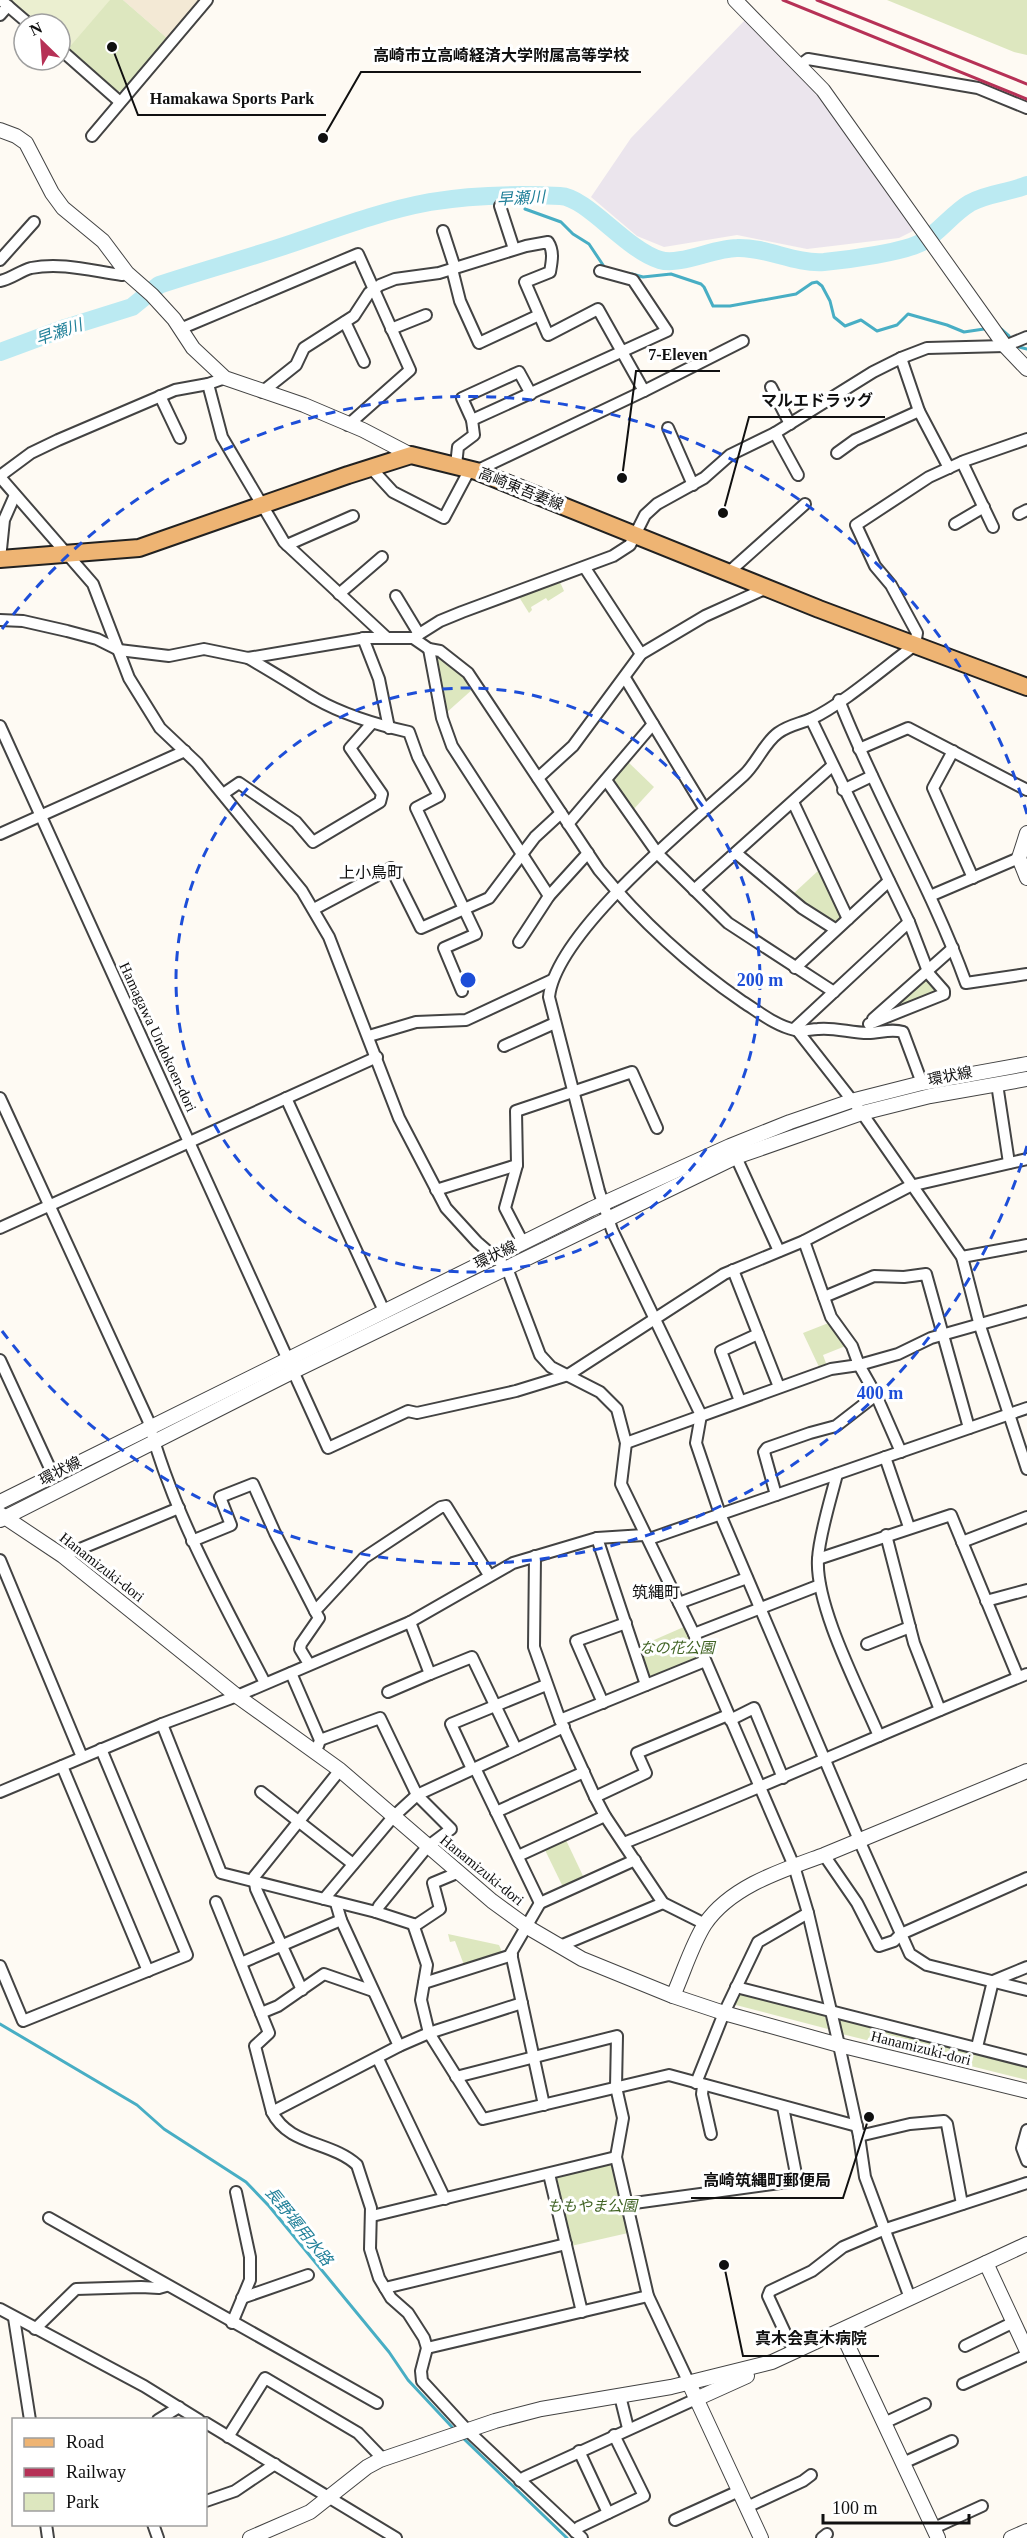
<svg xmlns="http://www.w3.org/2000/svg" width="1027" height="2538" font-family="'Times New Roman','Noto Sans JP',serif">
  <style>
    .industrial { fill: #ebe5ed }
    .farmland { fill: #f3e9d5 }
    .green { fill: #dde7bf }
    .pitch { fill: #ebefd0 }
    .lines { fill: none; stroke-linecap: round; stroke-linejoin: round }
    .stream { stroke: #48aec4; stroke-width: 3 }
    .river { stroke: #bbeaf2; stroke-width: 18 }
    .minor-casing { stroke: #434343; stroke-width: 14 }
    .tertiary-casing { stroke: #434343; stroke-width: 16 }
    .primary-casing { stroke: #212121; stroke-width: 20 }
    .minor { stroke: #fff; stroke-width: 10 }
    .tertiary { stroke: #fff; stroke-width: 14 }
    .primary { stroke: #eeb473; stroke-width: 16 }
    .rail { stroke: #b63156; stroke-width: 3 }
    .ring { fill: none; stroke: #1d4ed8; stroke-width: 3; stroke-dasharray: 10 8 }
    .labels { text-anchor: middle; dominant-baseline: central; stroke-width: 6; stroke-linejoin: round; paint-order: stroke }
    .street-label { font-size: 15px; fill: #101010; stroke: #fff }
    .park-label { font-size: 15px; font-style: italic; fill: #406324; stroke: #fff }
    .water-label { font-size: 16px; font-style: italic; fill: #218099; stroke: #fff }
    .neighbourhood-label { font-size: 16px; fill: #101010; stroke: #fff }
    .centre { fill: #1d4ed8; stroke: #fff; stroke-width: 3 }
    .ring-label { font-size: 18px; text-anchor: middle; font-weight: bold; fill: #1d4ed8; stroke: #fff; stroke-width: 6; stroke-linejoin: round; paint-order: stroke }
    .leader { fill: none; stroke: #101010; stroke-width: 2 }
    .callout-dot { fill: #101010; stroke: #fff; stroke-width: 2 }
    .callout-label { font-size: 16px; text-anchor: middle; font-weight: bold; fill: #101010; stroke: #fff; stroke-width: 6; stroke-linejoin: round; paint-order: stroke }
  </style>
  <rect width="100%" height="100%" fill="#fefaf3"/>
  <!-- industrial -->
  <path class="industrial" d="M745,20L823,100L915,230L899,238L807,249L737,235L664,247L637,236L591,197L631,138Z"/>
  <!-- farmland -->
  <path class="farmland" d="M123,0H201L168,39Z"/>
  <!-- green -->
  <g class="green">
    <path d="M8,0H123L168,39L122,91L115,92L60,44V24H36Z"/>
    <path d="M887,0H1027V55L1014,52Z"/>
    <path d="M560,582L564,591L548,601L546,598L531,607L532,610L529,613L519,597Z"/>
    <path d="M437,655L467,678L474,688L446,713L433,658Z"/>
    <path d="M626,760L654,787L632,811L610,779Z"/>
    <path d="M819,870H823L843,918L837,924H831L793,897V894Z"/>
    <path d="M924,978L939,990L937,994L886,1014Z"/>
    <path d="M831,1322L848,1345L823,1355L827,1366L820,1369L803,1333Z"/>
    <path d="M686,1626L699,1655L696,1659L653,1677L647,1674L638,1647Z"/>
    <path d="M565,1838L584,1878L563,1887L544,1848Z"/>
    <path d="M448,1934L499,1945L502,1952L464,1965L455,1941L450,1942Z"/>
    <path d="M738,1992L825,2014L828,2029L732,2004Z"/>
    <path d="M840,2018L1027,2065V2080L842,2034L838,2019Z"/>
    <path d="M608,2164L614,2167L628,2233L571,2246L557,2178Z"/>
  </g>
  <!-- pitch -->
  <path class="pitch" d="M8,0H110L67,50L60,44V24H36Z"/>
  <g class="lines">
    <!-- stream -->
    <g class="stream">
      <path d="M517,196L518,203"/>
      <path d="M525,209L561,222L573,234L589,244L605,268"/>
      <path d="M632,274L643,277L671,274L701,284L704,287L713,306H730L796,294L812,283L817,282L822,286L830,301L834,317L845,326L861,320L877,331L897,325L908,314L947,325L964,332L984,329"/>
      <path d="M1001,329L1009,336"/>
      <path d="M1019,347L1027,349"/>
      <path d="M0,2024L137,2105L164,2129L246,2182L269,2206L389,2352L408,2380L452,2427"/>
      <path d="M464,2439L567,2538"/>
    </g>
    <!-- river -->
    <path class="river" d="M0,352L65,328L132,307L159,285C201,271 245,259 287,245C334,229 381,211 430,202C471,195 518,194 560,196C587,197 626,250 660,260C680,266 714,248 737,248C767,247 794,264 824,262C846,260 907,252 924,241C940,231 953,213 970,203C988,193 1008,193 1027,185"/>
    <defs>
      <g id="minor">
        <path d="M1,0L29,24"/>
        <path d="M0,15L8,6"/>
        <path d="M60,49L120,102"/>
        <path d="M800,65L808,59L978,88L1027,108"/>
        <path d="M92,136L207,0"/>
        <path d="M500,206L514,249"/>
        <path d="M443,231L455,268"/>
        <path d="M0,260L34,222"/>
        <path d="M452,269L460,301L479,343L539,315"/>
        <path d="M0,281C11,279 20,271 31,268C62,262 92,271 122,275L127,273"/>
        <path d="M345,322L364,362"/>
        <path d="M180,329L358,254L410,370L348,425"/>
        <path d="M391,329L426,315"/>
        <path d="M901,358L919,411L949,468"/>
        <path d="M208,384L222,437L284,542L386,637"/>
        <path d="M771,387L790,424"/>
        <path d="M644,391L743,341"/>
        <path d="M262,392L296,365L304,348L354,316L369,293L380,285L395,279L439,273L526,246L548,242C554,251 552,261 550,272L525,282L548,335L598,309L644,391L476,471"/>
        <path d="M160,396L180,438"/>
        <path d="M472,420L667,331L633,280L600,271"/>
        <path d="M668,428L693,485"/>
        <path d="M775,433L798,475"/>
        <path d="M1027,439L964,461L929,477L856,525L875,566L891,585L917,633L915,645C885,667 843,704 811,719C799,724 789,725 778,733C764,743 757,763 744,775C694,821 556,931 549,997L599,1191L612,1230L701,1415L696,1443L720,1514L859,1840L910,1954L927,1965L1027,1990"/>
        <path d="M837,453L855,440L919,411"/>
        <path d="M962,462L993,527"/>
        <path d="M456,465L458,447L474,435L472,420L462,398L519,372L531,394"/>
        <path d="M371,468L393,492L444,518L470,469"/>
        <path d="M0,476L31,453L58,440L175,390L208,384L225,378"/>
        <path d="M0,477L93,584L129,678L160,728L197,763L302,891L329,937L399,1118L446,1208L477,1242L507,1268L540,1355L551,1367L600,1392L617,1409L626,1443L621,1484L694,1634L794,1866L808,1913L839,2045L859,2136L865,2177L910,2298"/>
        <path d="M1019,514L1027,510"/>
        <path d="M955,524L984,507"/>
        <path d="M287,545L353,516"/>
        <path d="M0,559L4,520L15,495"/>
        <path d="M585,568L641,654"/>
        <path d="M729,572L805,504"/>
        <path d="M339,594L382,557"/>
        <path d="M396,596L419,634"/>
        <path d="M0,620L23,621L67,631L97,639L119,650L169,656L204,649L248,658L366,638H413L440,621L462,612L613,556L630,545L645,515L657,504L704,478L730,455L775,433L873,372L901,358L927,348L1005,346L1027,337"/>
        <path d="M363,638L379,679L389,728"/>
        <path d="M413,638L429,649L440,651L468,673L599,870C641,921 689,965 743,1002C759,1012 776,1026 795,1030C804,1032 810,1029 818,1029C834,1027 851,1033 868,1033C880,1033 891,1028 903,1032L922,1083"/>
        <path d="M429,649L442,718L452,746L549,896"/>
        <path d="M248,658C271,671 293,685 316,699C344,715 378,725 409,732L418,757L439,796L416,808L476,934L444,948L462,991"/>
        <path d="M625,678L704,808"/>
        <path d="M839,700C877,797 931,886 966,983L1027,974"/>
        <path d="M811,719L909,922L929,974L944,991V994L869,1024"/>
        <path d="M0,726L328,1448L408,1411L417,1413L516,1391L568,1375L724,1274L804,1241L910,1186L1027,1159"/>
        <path d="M859,749L908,728L1027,790"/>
        <path d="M953,751L933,788L973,878"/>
        <path d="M538,778L573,746L641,654L705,616L767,588"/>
        <path d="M606,780L658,854L728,923L834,992"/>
        <path d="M843,790L872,776"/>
        <path d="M223,794L239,783L296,822L313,842L380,802L382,794L350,748L372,723"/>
        <path d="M793,802L848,919"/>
        <path d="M568,824L653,724"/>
        <path d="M0,834L185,751"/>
        <path d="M736,853L802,908L835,929"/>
        <path d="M694,890L832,766"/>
        <path d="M930,896L1019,858"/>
        <path d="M314,909L391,868L421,928L489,898L535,837L561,813"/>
        <path d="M519,942L549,896L588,853"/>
        <path d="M795,968L889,881"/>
        <path d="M873,1019L953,948"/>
        <path d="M794,1029L909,922"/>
        <path d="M797,1030L862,1113L962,1257L980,1326L1027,1469"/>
        <path d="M369,1036L416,1022L466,1020L552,980"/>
        <path d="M504,1046L555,1023"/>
        <path d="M997,1084L1009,1163"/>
        <path d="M0,1098L148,1420C173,1513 221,1598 265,1683"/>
        <path d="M286,1098L385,1313"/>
        <path d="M736,1157L779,1251"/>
        <path d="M436,1190L517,1165"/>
        <path d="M0,1228L377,1057"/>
        <path d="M520,1237L505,1208L517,1165L516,1111L632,1072L657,1128"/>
        <path d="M804,1241L831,1317L852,1346L859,1365L876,1395L901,1452"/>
        <path d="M962,1257L1027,1245"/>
        <path d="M733,1270L779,1387"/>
        <path d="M824,1297L874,1276L904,1277L926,1274L969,1428"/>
        <path d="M0,1360L54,1477"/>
        <path d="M740,1401L721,1351L758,1334"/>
        <path d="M626,1443L831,1369L859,1365L898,1354L931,1338L1027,1311"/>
        <path d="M885,1457L909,1527"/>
        <path d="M837,1474C831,1498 819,1536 818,1559C815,1606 860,1691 879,1736"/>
        <path d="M776,1495L764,1452L767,1448L810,1433L836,1426L876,1395"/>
        <path d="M886,1535L914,1643L940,1710"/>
        <path d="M597,1538L646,1685"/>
        <path d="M649,1539L1027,1408"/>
        <path d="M192,1541L231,1525L220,1497L253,1484L275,1533L315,1611"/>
        <path d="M962,1542L1027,1517"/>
        <path d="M63,1556L179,1508"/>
        <path d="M535,1556L534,1647L560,1720L595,1797L605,1816L663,1903L705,1924"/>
        <path d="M818,1559L951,1515L1018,1677"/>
        <path d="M0,1560L82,1757"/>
        <path d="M986,1601L1027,1590"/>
        <path d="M679,1603L747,1578"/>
        <path d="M410,1622L430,1674L472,1657L516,1749"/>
        <path d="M694,1634L820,1585"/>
        <path d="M867,1644L910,1627"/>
        <path d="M309,1664L300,1649L301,1644L319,1618L315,1611L364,1558L441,1507L446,1506L489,1575"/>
        <path d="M291,1673L320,1740L318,1746"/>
        <path d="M388,1692L430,1674"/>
        <path d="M603,1703L576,1641L626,1623"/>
        <path d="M560,1720L705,1661"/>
        <path d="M730,1720L754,1708L783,1778"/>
        <path d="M162,1724L221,1873L376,1912L416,1925L440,1909L433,1883L457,1873"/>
        <path d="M320,1740L380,1718L417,1795L451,1829L427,1847L379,1906L376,1912"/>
        <path d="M62,1766L148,1971"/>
        <path d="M475,1768L540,1903"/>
        <path d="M472,1769L451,1724L546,1685"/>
        <path d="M0,1792L162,1724L237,1696L410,1622L513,1563L597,1538L644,1535"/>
        <path d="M261,1792L353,1864"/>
        <path d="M595,1797L646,1773L637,1753L728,1715"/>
        <path d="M496,1812L584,1772"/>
        <path d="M624,1843C759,1789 892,1729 1027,1674"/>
        <path d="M824,1855L857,1903L879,1946L894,1941L901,1934L1027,1878"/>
        <path d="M518,1856L605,1816"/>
        <path d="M324,1899L393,1817L417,1795L564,1727"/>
        <path d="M216,1902L269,2033L255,2046L272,2112C289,2146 331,2141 357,2165L371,2208L370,2249L379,2278L391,2298L408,2313L424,2338L427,2348L421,2371L422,2381L467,2430L582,2538"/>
        <path d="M336,1903L341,1920L399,2046"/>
        <path d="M413,1924L427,1965L421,2000L429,2033L483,2119L669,2075L857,2126"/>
        <path d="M560,1946L663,1903"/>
        <path d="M241,1963L341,1920"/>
        <path d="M0,1966L23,2021L187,1955L101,1749"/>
        <path d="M424,1983L512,1955"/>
        <path d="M736,1987L1027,2061"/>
        <path d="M302,1990L256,1889L254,1877L340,1770"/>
        <path d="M261,2013L278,2006L324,1974L373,1991"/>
        <path d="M977,2047L993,1981L1027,1967"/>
        <path d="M378,2059L445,2199"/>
        <path d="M456,2077L617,2036L616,2087L623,2118L616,2157L648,2296L689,2383"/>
        <path d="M696,2083L724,2013L758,1942L808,1913"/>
        <path d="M703,2086L702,2094L711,2134"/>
        <path d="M544,2105L511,1953L540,1903L635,1860"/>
        <path d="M272,2112L399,2046L429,2033L522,2003"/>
        <path d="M1027,2130L1022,2148L1027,2161"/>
        <path d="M859,2136L910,2124L944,2121L947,2124L962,2204"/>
        <path d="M549,2174L582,2312"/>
        <path d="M627,2204L795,2181L796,2174L783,2107"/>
        <path d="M372,2216L616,2157"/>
        <path d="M49,2218L377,2403"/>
        <path d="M385,2288L566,2244"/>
        <path d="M242,2298L308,2275"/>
        <path d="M0,2309L144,2386L199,2420"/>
        <path d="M14,2318L30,2420"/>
        <path d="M232,2323L250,2280V2257L236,2192"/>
        <path d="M35,2329L76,2289L141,2287L159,2288L166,2286"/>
        <path d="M965,2346L1014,2322"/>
        <path d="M427,2348L648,2296"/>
        <path d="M794,2352L768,2296L770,2291L812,2271L843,2247L883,2230L1027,2183"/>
        <path d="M963,2384L1027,2355"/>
        <path d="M620,2396L628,2428"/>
        <path d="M158,2420L179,2407"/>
        <path d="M206,2423L396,2538"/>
        <path d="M884,2423L925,2404"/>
        <path d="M228,2437L265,2378L358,2433L383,2459"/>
        <path d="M579,2451L608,2513"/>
        <path d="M903,2463L952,2441"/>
        <path d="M520,2481L525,2477L696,2399"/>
        <path d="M206,2501L235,2491L275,2464"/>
        <path d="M747,2507L803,2481L811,2475"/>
        <path d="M675,2520L739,2491"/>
        <path d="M46,2524L48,2538"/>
        <path d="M153,2524L158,2538"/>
        <path d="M934,2528L982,2506"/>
        <path d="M575,2532L579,2527L644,2496L614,2435"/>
        <path d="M822,2538L827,2534"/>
      </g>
      <g id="tertiary">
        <path d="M735,0L823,90L1005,346L1027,369"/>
        <path d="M0,130L16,136L26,143L52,193L63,208L103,241L127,273L152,295L174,319L193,348L225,378L304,405L363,430L411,455"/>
        <path d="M1027,833L1019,858L1027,878"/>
        <path d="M0,1502L591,1209L730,1146L790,1122L851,1101L922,1083L1027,1064"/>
        <path d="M0,1514L63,1556L237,1696L340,1770L492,1901L529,1928L582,1959L673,1996L724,2013L839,2045L1027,2091"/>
        <path d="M0,1520L294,1371L736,1157L862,1113L930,1096L1027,1079"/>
        <path d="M673,1996C683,1974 692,1944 705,1924C731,1886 783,1870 824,1855L1027,1771"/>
        <path d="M986,2263L1027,2351"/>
        <path d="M841,2331L938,2538"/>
        <path d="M689,2383L761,2538"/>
        <path d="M696,2399L747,2376"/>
        <path d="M250,2538L310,2512L367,2467L380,2460L495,2421L541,2409L671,2387L772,2362L1027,2244"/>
        <path d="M1011,2538L1027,2531"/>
      </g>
      <path id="primary" d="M0,559L139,548L348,475L411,455L476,471L819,609L1027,687"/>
    </defs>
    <!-- minor casing -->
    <use href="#minor" class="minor-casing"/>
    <!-- tertiary casing -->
    <use href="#tertiary" class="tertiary-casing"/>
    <!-- primary casing -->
    <use href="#primary" class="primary-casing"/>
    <!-- minor -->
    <use href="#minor" class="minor"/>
    <!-- tertiary -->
    <use href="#tertiary" class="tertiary"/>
    <!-- primary -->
    <use href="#primary" class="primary"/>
    <!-- rail -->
    <g class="rail">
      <path d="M783,0L1027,99"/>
      <path d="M817,0L1027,84"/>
    </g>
  </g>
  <!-- distance rings -->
  <g class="ring">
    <circle cx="468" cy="980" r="292"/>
    <path d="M1027 1146A583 583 0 0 1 2 1331M2 629A583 583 0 0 1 1027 814"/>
  </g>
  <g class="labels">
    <!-- street labels -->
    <g class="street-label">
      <text transform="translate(521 489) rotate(22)">高崎東吾妻線</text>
      <text transform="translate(158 1037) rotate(65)">Hamagawa Undokoen-dori</text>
      <text transform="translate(950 1076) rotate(-11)">環状線</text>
      <text transform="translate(495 1255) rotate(-26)">環状線</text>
      <text transform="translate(60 1471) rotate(-27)">環状線</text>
      <text transform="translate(102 1567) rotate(38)">Hanamizuki-dori</text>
      <text transform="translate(482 1870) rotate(39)">Hanamizuki-dori</text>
      <text transform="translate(921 2048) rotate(14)">Hanamizuki-dori</text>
    </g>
    <!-- park labels -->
    <g class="park-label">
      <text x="677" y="1648">なの花公園</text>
      <text x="592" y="2206">ももやま公園</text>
    </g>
    <!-- water labels -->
    <g class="water-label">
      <text transform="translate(521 198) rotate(-3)">早瀬川</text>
      <text transform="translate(59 332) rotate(-19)">早瀬川</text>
      <text transform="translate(299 2226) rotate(51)">長野堰用水路</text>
    </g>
    <!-- neighbourhood labels -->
    <g class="neighbourhood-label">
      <text x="371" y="872">上小鳥町</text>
      <text x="656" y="1592">筑縄町</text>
    </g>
  </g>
  <circle cx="468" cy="980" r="9" class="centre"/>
  <g class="ring-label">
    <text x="760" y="986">200 m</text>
    <text x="880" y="1399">400 m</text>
  </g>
  <!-- callouts -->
  <path class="leader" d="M323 138L361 72H641M112 47L138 115H326M622 478L636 371H720M723 513L749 417H885M869 2117L843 2198H691M724 2265L743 2356H879"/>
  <g class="callout-dot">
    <circle cx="323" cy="138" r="6"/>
    <circle cx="112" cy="47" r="6"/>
    <circle cx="622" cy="478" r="6"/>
    <circle cx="723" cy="513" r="6"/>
    <circle cx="869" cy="2117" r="6"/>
    <circle cx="724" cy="2265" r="6"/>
  </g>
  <g class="callout-label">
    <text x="501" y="61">高崎市立高崎経済大学附属高等学校</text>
    <text x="232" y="104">Hamakawa Sports Park</text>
    <text x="678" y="360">7-Eleven</text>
    <text x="817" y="406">マルエドラッグ</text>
    <text x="767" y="2186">高崎筑縄町郵便局</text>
    <text x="811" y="2344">真木会真木病院</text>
  </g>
  <!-- legend -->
  <rect x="12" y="2418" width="195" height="108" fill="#ffffff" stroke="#9f9f9f" stroke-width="1.5"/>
  <rect x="24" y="2438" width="30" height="9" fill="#eeb473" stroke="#9f9f9f" stroke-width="1.5"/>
  <text x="66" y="2448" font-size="18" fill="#101010">Road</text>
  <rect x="24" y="2468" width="30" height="9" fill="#b63156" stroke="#9f9f9f" stroke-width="1.5"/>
  <text x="66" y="2478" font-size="18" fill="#101010">Railway</text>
  <rect x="24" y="2493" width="30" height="18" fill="#dde7bf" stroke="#9f9f9f" stroke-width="1.5"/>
  <text x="66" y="2508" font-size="18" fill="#101010">Park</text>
  <!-- north arrow -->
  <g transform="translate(42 42) rotate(335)"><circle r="28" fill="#ffffff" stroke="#9f9f9f" stroke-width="1.5"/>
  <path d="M0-4.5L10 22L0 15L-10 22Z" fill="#b63156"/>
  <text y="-9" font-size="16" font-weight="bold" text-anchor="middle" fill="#101010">N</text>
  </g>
  <!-- scale -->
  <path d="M823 2514v9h146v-9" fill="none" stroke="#101010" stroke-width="3"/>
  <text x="832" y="2514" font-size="18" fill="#101010" stroke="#ffffff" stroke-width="4.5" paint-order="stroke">100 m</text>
</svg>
